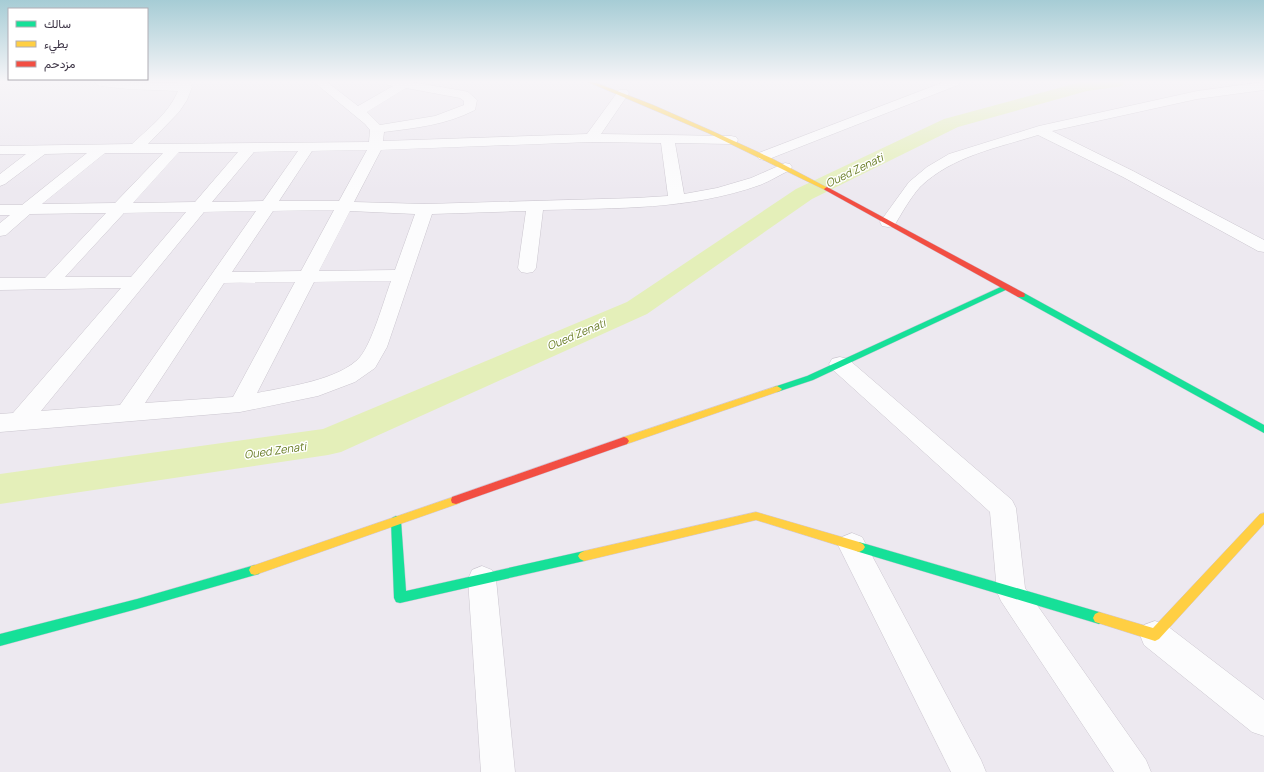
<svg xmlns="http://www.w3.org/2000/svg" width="1264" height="772" font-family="Manrope,Vazirmatn,sans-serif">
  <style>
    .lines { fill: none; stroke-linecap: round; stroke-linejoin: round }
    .canal { fill: #e4efb9; fill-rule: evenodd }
    .street-casing { stroke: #cbc6cf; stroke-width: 1 }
    .fast-casing { stroke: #d1c8d9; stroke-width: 1 }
    .slow-casing { stroke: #d1c8d9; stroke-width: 1 }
    .jam-casing { stroke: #d1c8d9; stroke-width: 1 }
    .street { fill: #fcfcfd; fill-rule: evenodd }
    .fast { fill: #16e098; fill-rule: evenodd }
    .slow { fill: #ffcf43; fill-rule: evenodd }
    .jam { fill: #f24e42; fill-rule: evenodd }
    .labels { text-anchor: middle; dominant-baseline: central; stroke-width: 3; stroke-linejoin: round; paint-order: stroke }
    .water-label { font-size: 11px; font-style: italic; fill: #677b23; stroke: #fff }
  </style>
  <rect width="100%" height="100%" fill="#ede9f0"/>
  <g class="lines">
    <!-- canal -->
    <path class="canal" d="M1081,82H1125L1122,86L1087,91L958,127L812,199L647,314L341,452L328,455L0,504V474L323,429L627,302L796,189L944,119Z"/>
    <defs>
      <g id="street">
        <path d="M95,82L178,83V82H190L192,87L187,100L179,112L148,144L369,142L370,130L365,124L314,82H327L358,106L393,86L388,85L386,82H411L464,91L468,92L477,100L475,110C446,125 415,128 384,132L383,141L587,134L619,90H627L629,93L601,134L731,136L736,137L738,140L736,143L731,144L675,143L684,194L717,188L751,178L785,163L790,164L792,167L790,170C780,175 770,181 760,185C689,210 617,208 543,210L536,268L533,272L527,273L521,272L518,268L526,211L432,214L387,347L375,368L355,382L318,396L240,412L0,432V414L13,413L121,288L0,290V278H45L106,213L30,214L6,235L0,236V223L10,215H0V205H22L87,153L45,154L5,184L0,186V174L26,154H0V146L132,144C149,128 169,113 178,91L128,89L101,86L97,85ZM406,88L460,98L464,101V105L435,116L380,125L367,112ZM591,142L661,143L668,196L636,198L425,204L354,202L381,150ZM367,150L339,201H279L312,151ZM298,151L263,201L212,202L254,152ZM179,152H238L195,202L133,203ZM105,153H163L115,203L42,204ZM334,210L301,271L232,272L273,211ZM256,211L120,405L41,411L204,212ZM350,211L415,214L395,270L319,271ZM186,212L131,277H65L124,213ZM391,281C384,300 372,343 360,357C340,380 286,387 257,393L314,282ZM295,282L233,397L145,403L224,283Z"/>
        <path d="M944,82H960L958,85L769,159L764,160L759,159L757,156L759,153Z"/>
        <path d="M1264,82V90L1197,99L1052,131L1133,171L1264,240V252L1258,251L1123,177L1038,135C997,148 952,156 920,187C910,198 902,213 894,226L888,227L882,226L880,222L909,182L927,167L949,154L1039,126L1197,91Z"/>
        <path d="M840,357L848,359L1012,500L1016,508L1025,588L1146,760L1151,772H1114L1001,601L997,592L990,512L832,369L829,364L832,359Z"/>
        <path d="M852,533L862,537L981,760L986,772H951L838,545L842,537Z"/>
        <path d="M482,566L492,570L496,579L515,772H481L468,579L472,570Z"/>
        <path d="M1155,621L1166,625L1264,700V736L1252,732L1144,645L1140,635L1144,625Z"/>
      </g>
      <g id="fast">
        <path d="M1005,285H1008L1012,287L813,380L777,392L772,389L774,387L807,376Z"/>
        <path d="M1018,293H1024L1264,425V433L1018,297L1017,295Z"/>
        <path d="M396,516L400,518L401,521L406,591L584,551L588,553L590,556L588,559L584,561L400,603L396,602L394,598L391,521L392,518Z"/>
        <path d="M859,542L1099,612L1103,614L1105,618L1103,622L1099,624L859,552L855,550L853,547L855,544Z"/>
        <path d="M255,565L259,566L261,570L259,574L255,575L137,609L0,646V634L137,599Z"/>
      </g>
      <g id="slow">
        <path d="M588,82H594L653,105L712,131L771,158L830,189L825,190L708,133Z"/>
        <path d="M777,386L782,389L780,391L624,445L621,444L619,441L621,438Z"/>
        <path d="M456,496L460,497L461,500L460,503L255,575L251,574L249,570L251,566L255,565Z"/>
        <path d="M756,512L859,542L863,544L865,547L863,550L859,552L756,520L584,561L580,559L578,556L580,553L584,551Z"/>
        <path d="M1264,513V524L1159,639L1155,641L1095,622L1093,618L1095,614L1099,612L1153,628L1260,514Z"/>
      </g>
      <g id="jam">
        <path d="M827,187L1024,293L1025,295L1024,297H1018L825,190L824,189Z"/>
        <path d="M624,437L627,438L629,441L627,444L456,504L452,503L451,500L452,497Z"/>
      </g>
    </defs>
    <!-- street casing -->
    <use href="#street" class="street-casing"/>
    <!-- fast casing -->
    <use href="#fast" class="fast-casing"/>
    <!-- slow casing -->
    <use href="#slow" class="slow-casing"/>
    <!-- jam casing -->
    <use href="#jam" class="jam-casing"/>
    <!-- street -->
    <use href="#street" class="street"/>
    <!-- fast -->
    <use href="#fast" class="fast"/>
    <!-- slow -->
    <use href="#slow" class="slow"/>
    <!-- jam -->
    <use href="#jam" class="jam"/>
  </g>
  <!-- sky -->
  <linearGradient id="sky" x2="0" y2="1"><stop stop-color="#a6ccd5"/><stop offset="0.43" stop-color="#f7f5f8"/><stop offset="1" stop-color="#f7f5f8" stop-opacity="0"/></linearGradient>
  <rect width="1264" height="190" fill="url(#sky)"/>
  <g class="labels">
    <!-- water labels -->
    <g class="water-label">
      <text transform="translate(854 170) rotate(-26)">Oued Zenati</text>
      <text transform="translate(576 334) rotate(-23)">Oued Zenati</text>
      <text transform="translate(275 450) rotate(-8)">Oued Zenati</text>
    </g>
  </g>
  <!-- legend -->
  <rect x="8" y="8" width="140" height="72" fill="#ffffff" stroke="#b1aeb5"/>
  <rect x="16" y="21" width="20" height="6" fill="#16e098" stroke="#b1aeb5"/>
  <text x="44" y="28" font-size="12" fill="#3d3546">سالك</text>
  <rect x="16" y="41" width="20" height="6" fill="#ffcf43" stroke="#b1aeb5"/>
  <text x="44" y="48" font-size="12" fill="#3d3546">بطيء</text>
  <rect x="16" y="61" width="20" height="6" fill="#f24e42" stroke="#b1aeb5"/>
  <text x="44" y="68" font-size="12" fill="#3d3546">مزدحم</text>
</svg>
